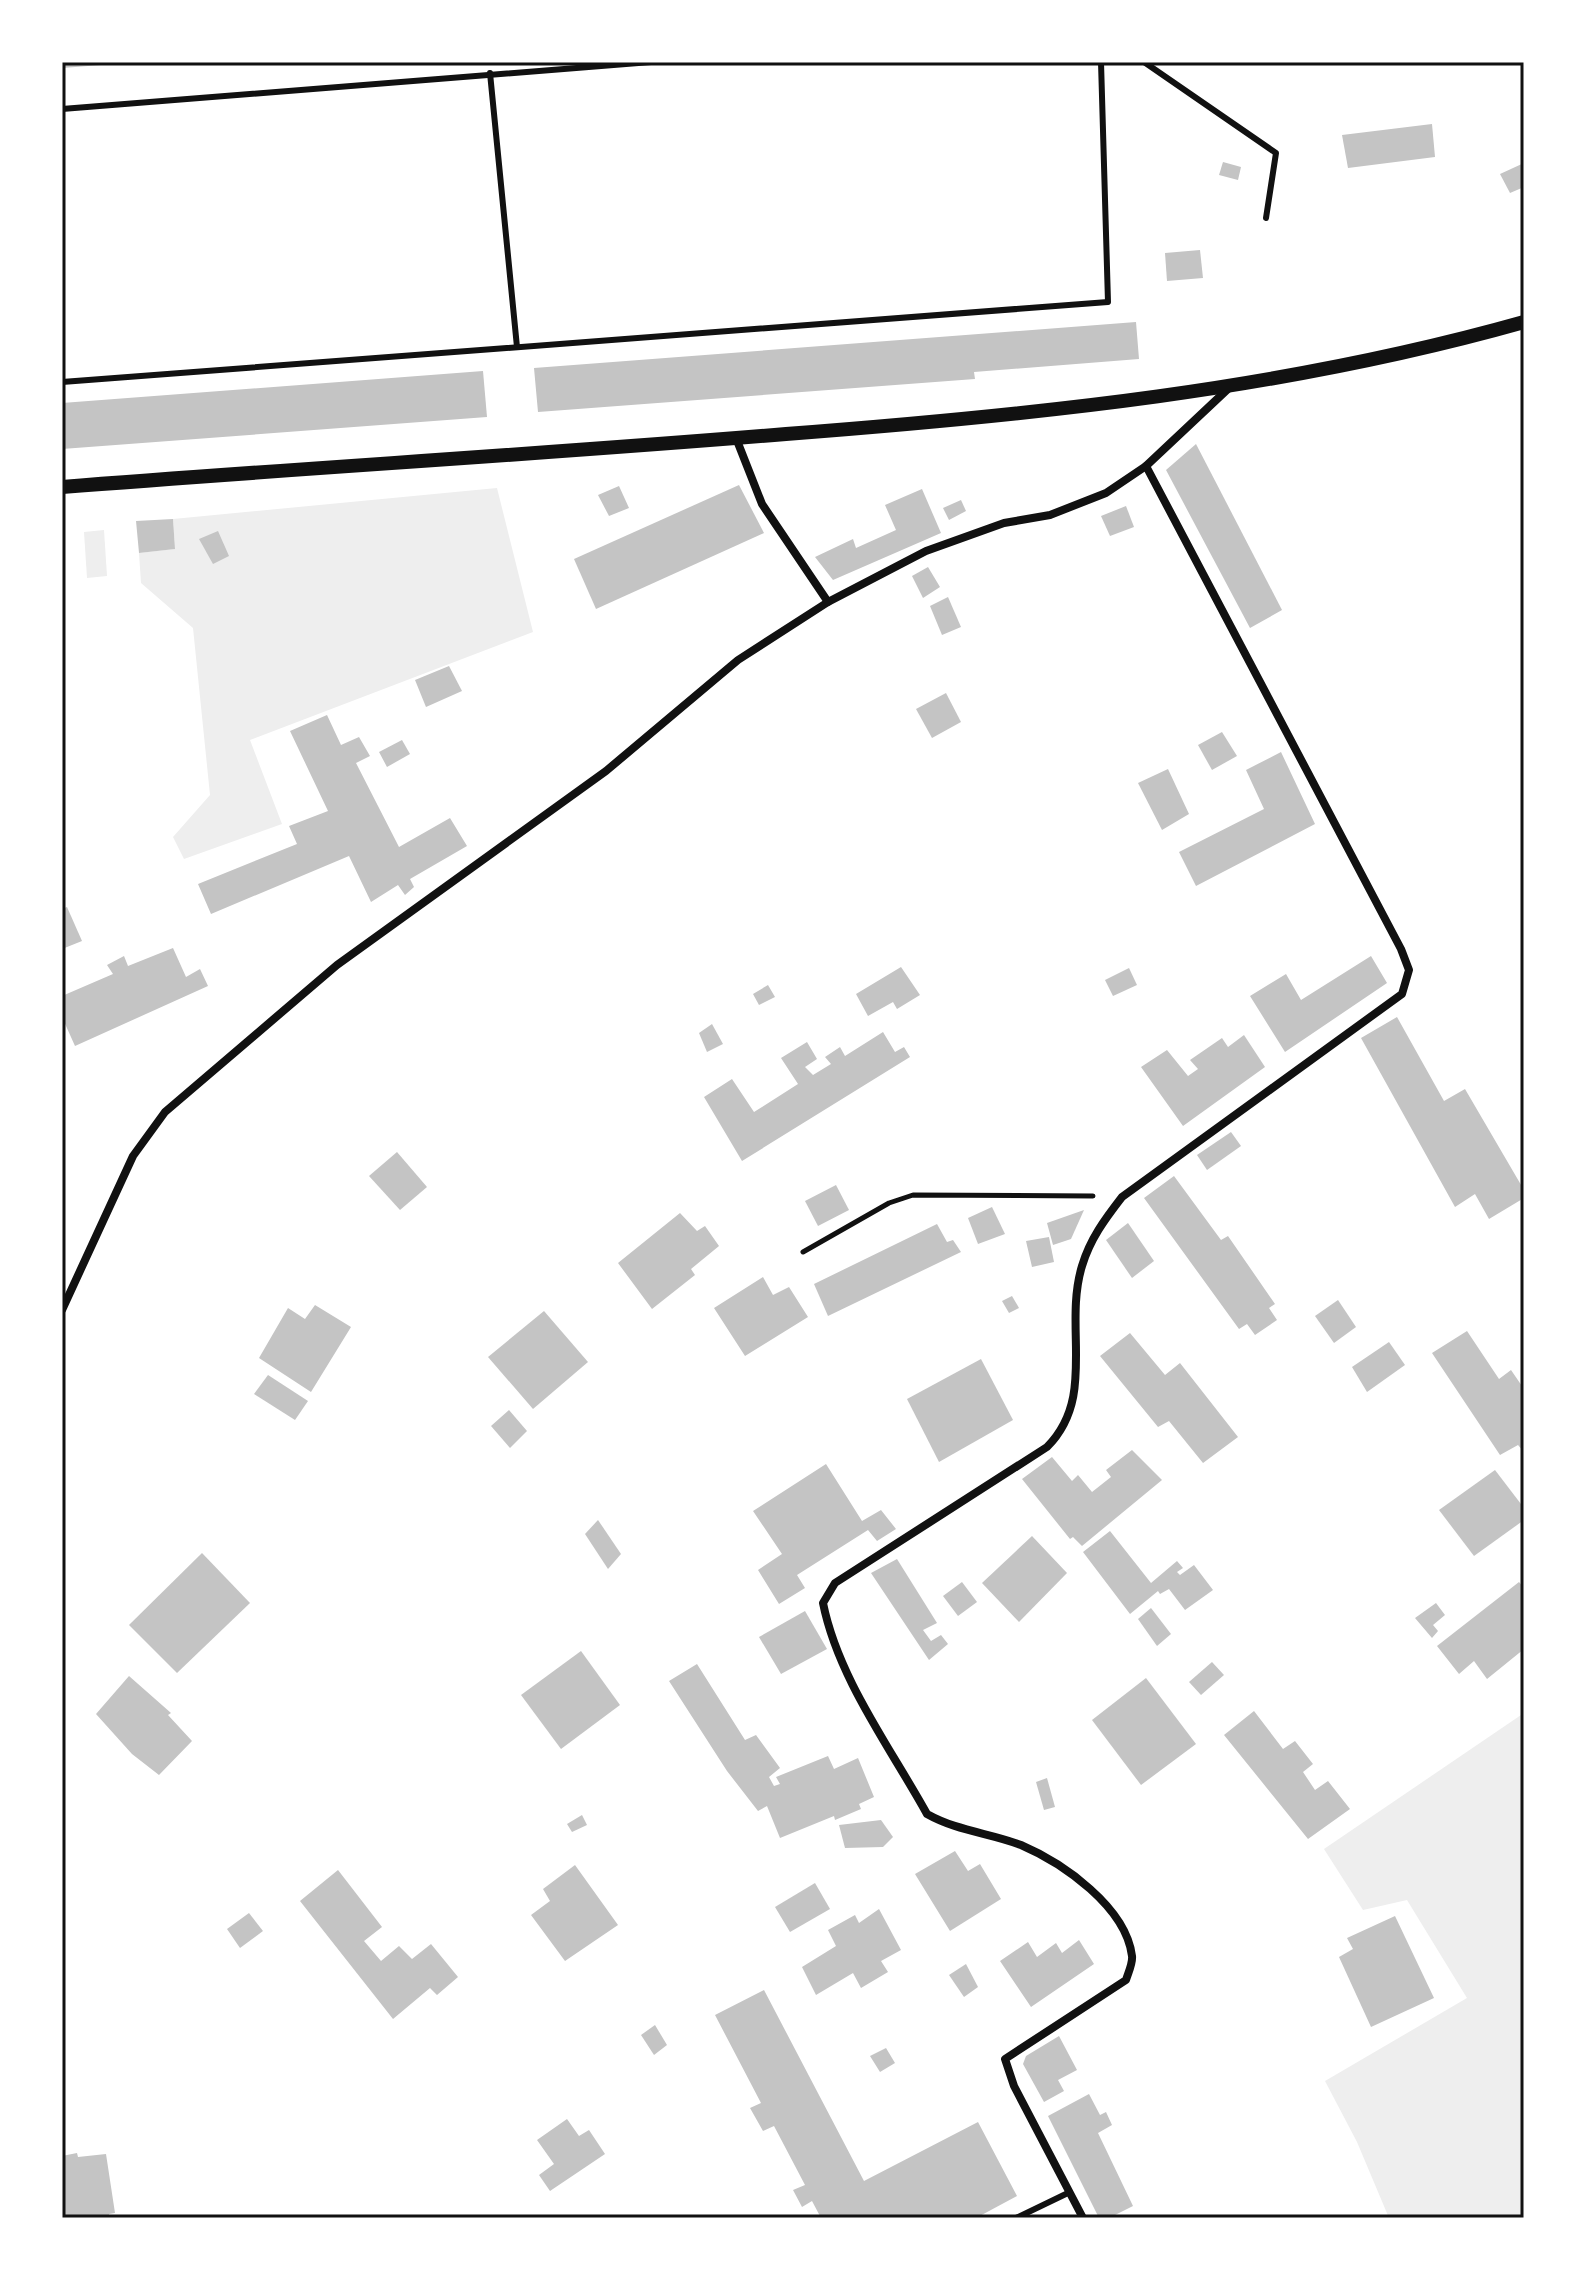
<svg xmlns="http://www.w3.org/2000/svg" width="1586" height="2280" font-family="'DejaVu Sans',sans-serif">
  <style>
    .green { fill: #eee }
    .building { fill: #c4c4c4 }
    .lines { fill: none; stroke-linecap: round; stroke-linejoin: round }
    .path { stroke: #111; stroke-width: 5 }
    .service { stroke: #111; stroke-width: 6 }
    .minor { stroke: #111; stroke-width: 8 }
    .tertiary { stroke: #111; stroke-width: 14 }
    .neatline { fill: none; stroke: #111; stroke-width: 3 }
  </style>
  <rect width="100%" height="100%" fill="#fff"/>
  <!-- green -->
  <g class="green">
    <path d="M497,488L533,632L250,740L282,824L184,859L173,837L210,795L193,628L141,583L139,553L175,549L173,519Z"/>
    <path d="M104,530L107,576L87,578L84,532Z"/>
    <path d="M1524,1713V2218H1389L1357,2142L1325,2081L1467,1998L1407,1900L1363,1910L1324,1849Z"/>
  </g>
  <!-- building -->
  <g class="building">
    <path d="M62,62H114V64L62,68Z"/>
    <path d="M1432,124L1435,157L1348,168L1342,135Z"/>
    <path d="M1223,162L1241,167L1238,180L1219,175Z"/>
    <path d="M1524,163V187L1510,193L1500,174Z"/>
    <path d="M1200,250L1203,278L1167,281L1165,253Z"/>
    <path d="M1136,322L1139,359L974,372L975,379L538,412L534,368Z"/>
    <path d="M483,371L487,417L62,449V403Z"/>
    <path d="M1196,444L1282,610L1250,628L1166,470Z"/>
    <path d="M739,485L764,533L596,609L574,559Z"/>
    <path d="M619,486L629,508L609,516L598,495Z"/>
    <path d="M922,489L941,533L833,580L815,557L853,539L856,548L896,530L885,505Z"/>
    <path d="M961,500L966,511L949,520L943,508Z"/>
    <path d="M1126,506L1134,527L1110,536L1101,516Z"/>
    <path d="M173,519L175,549L139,553L136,521Z"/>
    <path d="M218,531L229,556L213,564L199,539Z"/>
    <path d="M928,567L940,587L923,598L912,576Z"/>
    <path d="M948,597L961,627L942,635L930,606Z"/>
    <path d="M449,666L462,691L426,707L415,680Z"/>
    <path d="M946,693L961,722L932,738L916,709Z"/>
    <path d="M327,715L341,745L359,737L370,756L356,763L399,847L450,818L467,846L410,879L414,887L405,895L398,885L371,902L349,856L211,914L198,884L297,844L289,826L328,811L290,731Z"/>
    <path d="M1222,732L1237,756L1212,770L1198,745Z"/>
    <path d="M402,740L410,754L387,767L379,752Z"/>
    <path d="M1281,752L1315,824L1196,886L1179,852L1264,809L1246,770Z"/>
    <path d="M1168,769L1189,814L1162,830L1138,783Z"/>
    <path d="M67,907L82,941L62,949V909Z"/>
    <path d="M173,948L186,977L200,969L208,986L75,1046L62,1017V996L113,974L107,965L124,956L128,966Z"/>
    <path d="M1371,956L1387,983L1285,1052L1250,996L1286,974L1301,1000Z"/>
    <path d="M901,967L920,995L897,1009L893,1002L868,1016L856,994Z"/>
    <path d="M1129,968L1137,985L1113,996L1105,980Z"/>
    <path d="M768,985L775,997L759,1005L753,994Z"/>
    <path d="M1397,1017L1444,1101L1465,1089L1524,1190V1198L1489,1219L1475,1194L1455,1207L1361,1038Z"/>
    <path d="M712,1024L723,1044L707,1052L699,1033Z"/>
    <path d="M883,1032L895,1052L904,1047L910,1057L742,1161L704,1097L732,1079L754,1112L798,1084L781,1058L807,1042L817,1059L805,1067L813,1075L831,1064L825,1057L840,1047L845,1056Z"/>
    <path d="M1244,1035L1265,1067L1183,1126L1141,1067L1167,1050L1188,1076L1198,1069L1190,1060L1222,1038L1228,1047Z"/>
    <path d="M1231,1132L1241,1146L1207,1170L1197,1155Z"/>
    <path d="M397,1152L427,1187L400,1210L369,1176Z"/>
    <path d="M1174,1176L1221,1240L1228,1236L1275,1304L1269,1308L1277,1320L1255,1335L1247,1324L1239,1329L1144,1198Z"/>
    <path d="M836,1185L849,1210L818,1226L805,1201Z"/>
    <path d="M992,1207L1005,1234L978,1244L968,1218Z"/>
    <path d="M1084,1210L1071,1239L1053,1245L1047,1223Z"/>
    <path d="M680,1213L697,1231L705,1226L719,1246L691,1269L695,1275L652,1309L618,1263Z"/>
    <path d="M1128,1223L1154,1261L1132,1278L1106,1240Z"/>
    <path d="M937,1224L947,1242L953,1240L961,1252L828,1316L814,1284Z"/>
    <path d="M1049,1237L1054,1262L1032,1267L1026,1241Z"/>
    <path d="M763,1277L773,1295L789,1287L808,1317L745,1356L714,1308Z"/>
    <path d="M1012,1296L1019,1308L1009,1313L1002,1301Z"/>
    <path d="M1338,1300L1356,1327L1334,1343L1315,1316Z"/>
    <path d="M315,1305L351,1327L311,1392L259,1358L288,1308L305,1319Z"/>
    <path d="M544,1311L588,1362L533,1409L488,1357Z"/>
    <path d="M1467,1331L1499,1379L1511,1370L1524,1389V1452L1518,1445L1500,1455L1432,1353Z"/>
    <path d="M1130,1333L1165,1375L1180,1363L1238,1437L1203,1463L1169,1421L1158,1427L1100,1356Z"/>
    <path d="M1389,1342L1405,1365L1367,1392L1352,1367Z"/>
    <path d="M981,1359L1013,1420L939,1462L907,1399Z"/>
    <path d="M268,1375L308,1401L295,1420L254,1394Z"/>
    <path d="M509,1410L527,1431L510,1448L491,1426Z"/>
    <path d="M1132,1450L1162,1480L1082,1546L1073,1537L1070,1539L1022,1479L1052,1457L1072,1481L1078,1475L1092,1492L1111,1477L1106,1470Z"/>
    <path d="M826,1464L862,1521L881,1510L896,1529L877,1541L868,1530L797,1575L805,1588L779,1604L758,1570L782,1554L753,1511Z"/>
    <path d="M1495,1470L1524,1508V1520L1474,1556L1439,1510Z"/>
    <path d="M598,1520L621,1554L608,1569L585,1534Z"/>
    <path d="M1110,1531L1151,1583L1177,1561L1183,1568L1177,1572L1180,1575L1194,1565L1213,1590L1185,1610L1169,1589L1160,1594L1158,1591L1130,1614L1083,1552Z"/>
    <path d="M1032,1536L1067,1573L1019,1622L982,1583Z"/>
    <path d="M202,1553L250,1603L177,1673L129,1625Z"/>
    <path d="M897,1559L937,1623L923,1630L931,1641L941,1635L948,1644L929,1660L871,1573Z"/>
    <path d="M962,1582L977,1602L958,1616L943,1596Z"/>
    <path d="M1519,1582L1524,1588V1649L1487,1679L1474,1661L1459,1674L1437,1646Z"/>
    <path d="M1436,1603L1445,1615L1433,1625L1438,1631L1432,1638L1415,1618Z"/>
    <path d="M1151,1608L1171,1634L1157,1646L1138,1619Z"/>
    <path d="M805,1611L827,1649L781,1674L759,1637Z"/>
    <path d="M581,1651L620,1705L561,1749L521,1695Z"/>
    <path d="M1212,1662L1224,1675L1201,1695L1189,1682Z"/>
    <path d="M697,1664L745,1740L756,1735L780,1768L769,1777L774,1786L780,1784L776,1777L828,1756L834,1769L858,1758L874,1797L859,1804L861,1809L835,1820L834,1816L780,1838L767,1806L758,1811L727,1771L669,1681Z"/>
    <path d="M129,1676L171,1713L168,1715L192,1741L159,1775L132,1754L96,1714Z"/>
    <path d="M1146,1678L1196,1744L1141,1785L1092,1720Z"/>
    <path d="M1254,1711L1283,1749L1295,1741L1313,1764L1303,1772L1315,1790L1328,1781L1350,1809L1308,1839L1224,1735Z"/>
    <path d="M1047,1778L1055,1807L1044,1810L1036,1782Z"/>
    <path d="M582,1815L587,1825L572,1832L567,1824Z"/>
    <path d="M881,1820L893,1837L883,1847L845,1848L839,1825Z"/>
    <path d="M955,1851L968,1871L980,1864L1001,1899L950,1931L915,1874Z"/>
    <path d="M575,1865L618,1925L565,1961L531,1915L550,1901L543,1889Z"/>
    <path d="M338,1870L382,1927L364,1941L381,1961L399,1946L412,1959L431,1944L458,1977L437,1995L430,1988L393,2019L300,1901Z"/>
    <path d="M815,1883L830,1909L790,1932L775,1907Z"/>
    <path d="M879,1909L901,1950L881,1961L888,1972L861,1988L853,1973L816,1995L802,1967L836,1946L828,1930L855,1915L859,1923Z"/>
    <path d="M249,1913L263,1931L240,1948L227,1929Z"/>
    <path d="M1395,1916L1434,1998L1371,2027L1339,1957L1353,1949L1347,1938Z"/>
    <path d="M1079,1940L1094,1964L1031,2007L1000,1961L1028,1942L1037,1957L1056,1943L1062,1953Z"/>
    <path d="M966,1964L978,1987L964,1997L949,1975Z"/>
    <path d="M764,1990L864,2181L978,2122L1017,2196L976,2218H821L812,2201L802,2207L793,2190L805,2185L774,2126L763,2131L750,2108L761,2103L715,2015Z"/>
    <path d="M655,2025L667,2045L654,2055L641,2035Z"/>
    <path d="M1059,2036L1077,2070L1058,2080L1064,2091L1044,2102L1023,2064L1026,2056Z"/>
    <path d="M886,2048L895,2063L880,2072L870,2056Z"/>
    <path d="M1089,2094L1100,2115L1106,2112L1112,2125L1098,2133L1133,2206L1109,2218H1099L1048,2116Z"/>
    <path d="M567,2119L579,2136L589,2130L605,2154L550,2191L539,2175L554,2164L537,2140Z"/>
    <path d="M77,2153L78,2157L106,2154L115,2213L109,2214V2218H62V2156Z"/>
  </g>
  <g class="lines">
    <!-- path -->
    <path class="path" d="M803,1252L889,1203L913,1195L1093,1196"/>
    <!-- service -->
    <g class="service">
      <path d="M1144,62L1276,153L1266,218"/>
      <path d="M490,73L517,347"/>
      <path d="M62,109L651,62"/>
      <path d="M62,382L1108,302L1101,62"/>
      <path d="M1016,2218L1070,2192"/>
    </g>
    <!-- minor -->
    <g class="minor">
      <path d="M736,438L762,504L828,602"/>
      <path d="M62,1310L133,1156L165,1112L337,965L606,771L738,660L828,602L926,551L1004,523L1050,515L1106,493L1146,466"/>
      <path d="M1083,2218L1014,2086L1005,2059L1126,1980C1128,1973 1133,1963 1132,1956C1126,1907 1063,1863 1021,1845C990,1833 957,1831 927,1814C890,1747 838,1678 823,1603L835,1583L1047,1447C1097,1397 1063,1328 1082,1266C1090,1239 1105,1219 1122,1197L1402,994L1409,970L1401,949L1146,466L1230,387"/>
    </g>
    <!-- tertiary -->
    <path class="tertiary" d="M62,487C303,468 545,454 786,434C1034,415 1283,390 1524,322"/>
  </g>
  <!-- border -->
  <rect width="1586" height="2280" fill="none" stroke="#ffffff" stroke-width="128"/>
  <rect x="64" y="64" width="1458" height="2152" class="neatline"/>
</svg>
